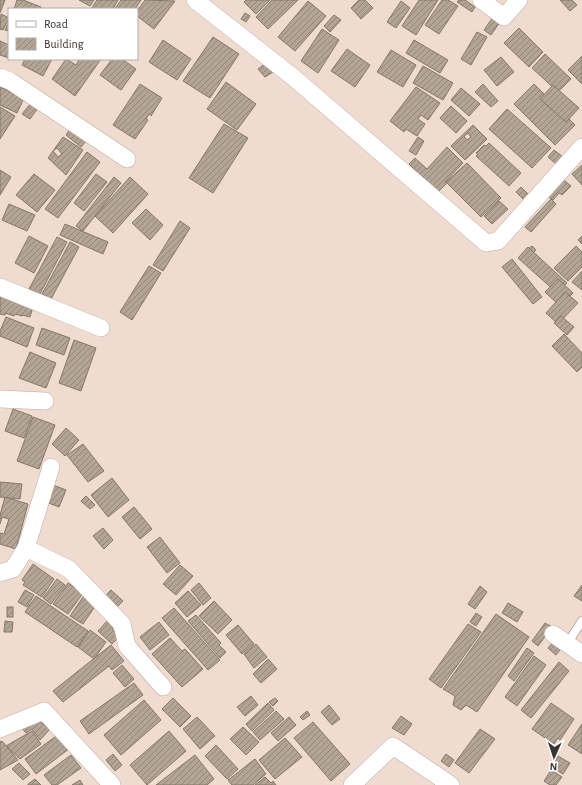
<svg xmlns="http://www.w3.org/2000/svg" width="582" height="785" font-family="'Alegreya Sans',sans-serif">
  <style>
    .building { fill: url(#building-hatch); stroke: #857869; fill-rule: evenodd }
    .lines { fill: none; stroke-linecap: round; stroke-linejoin: round }
    .lane-casing { stroke: #bfaca0; stroke-width: 10 }
    .street-casing { stroke: #bfaca0; stroke-width: 18 }
    .lane { stroke: #fff; stroke-width: 8 }
    .street { stroke: #fff; stroke-width: 17 }
  </style>
  <defs>
    <pattern id="building-hatch" width="6" height="6" patternUnits="userSpaceOnUse"><rect width="6" height="6" fill="#b3a495"/><path d="M-1 1l2-2M0 6l6-6M5 7l2-2" fill="none" stroke="#93867a"/></pattern>
  </defs>
  <rect width="100%" height="100%" fill="#efdbcf"/>
  <!-- building -->
  <g class="building">
    <path d="M0,0H5L0,13Z"/>
    <path d="M17,0H23L41,7L40,9H14Z"/>
    <path d="M79,0H94L90,6Z"/>
    <path d="M97,0H118L113,9H91Z"/>
    <path d="M121,0H141L135,9H115Z"/>
    <path d="M145,0L175,1L154,29L137,16V11Z"/>
    <path d="M246,0H270L256,14L244,2Z"/>
    <path d="M272,0H298L268,29L256,17Z"/>
    <path d="M359,0H365L373,8L361,19L351,8Z"/>
    <path d="M419,0H438L416,35L402,26Z"/>
    <path d="M442,0H448L458,6L439,34L425,25Z"/>
    <path d="M459,0H465L475,7L472,12L457,2Z"/>
    <path d="M560,0H572L577,5L570,11Z"/>
    <path d="M308,1L326,16L295,51L278,37Z"/>
    <path d="M401,1L410,8L396,28L387,22Z"/>
    <path d="M245,13L250,16L246,22L241,19Z"/>
    <path d="M1,14L9,18L3,30L0,29Z"/>
    <path d="M334,15L341,20L330,32L324,26Z"/>
    <path d="M493,17L500,22L491,35L484,30Z"/>
    <path d="M9,21V31L5,30Z"/>
    <path d="M519,28L543,52L529,67L504,43Z"/>
    <path d="M322,29L339,40L318,73L301,61Z"/>
    <path d="M477,32L487,37L471,65L461,59Z"/>
    <path d="M213,37L239,54L210,98L183,81Z"/>
    <path d="M163,40L191,59L177,80L149,62Z"/>
    <path d="M414,40L448,60L440,73L406,53Z"/>
    <path d="M0,41L9,45V58L0,55Z"/>
    <path d="M347,49L370,65L355,87L331,71Z"/>
    <path d="M391,50L416,65L403,87L377,72Z"/>
    <path d="M545,54L571,79L558,92L532,68Z"/>
    <path d="M582,56V84L568,70Z"/>
    <path d="M501,57L514,72L497,86L484,70Z"/>
    <path d="M25,59H52L43,76L22,65Z"/>
    <path d="M66,59L76,65L79,60L78,59H101L75,96L52,79Z"/>
    <path d="M112,59H122L136,69L121,90L100,75Z"/>
    <path d="M266,63L273,72L265,77L258,69Z"/>
    <path d="M423,66L453,83L443,100L413,83Z"/>
    <path d="M226,82L256,104L237,130L207,109Z"/>
    <path d="M140,84L162,98L151,116L149,114L146,119L148,120L135,139L113,125Z"/>
    <path d="M483,84L498,101L491,107L475,92Z"/>
    <path d="M534,84L575,125L555,145L514,104Z"/>
    <path d="M553,85L579,108L566,122L540,99Z"/>
    <path d="M0,87L24,98L17,113L0,105Z"/>
    <path d="M416,87L440,103L428,120L421,115L418,119L425,124L417,136L406,129L404,132L390,121Z"/>
    <path d="M461,88L480,104L469,116L451,100Z"/>
    <path d="M31,103L38,108L30,119L22,114Z"/>
    <path d="M451,106L467,121L456,133L440,118Z"/>
    <path d="M0,107L15,116L0,139Z"/>
    <path d="M507,109L551,148L532,168L489,129Z"/>
    <path d="M224,124L248,138L213,193L189,178Z"/>
    <path d="M473,125L487,139L465,160L451,146ZM468,133L471,137L467,140L464,136Z"/>
    <path d="M70,129L86,141L81,147L66,135Z"/>
    <path d="M63,137L83,150L66,175L48,158ZM57,148L62,154L58,157L53,151Z"/>
    <path d="M418,137L424,141L416,155L409,151Z"/>
    <path d="M489,143L521,173L509,186L476,156L478,155L476,153L484,145L486,146Z"/>
    <path d="M447,147L463,163L445,182L446,184L438,192L409,164L415,158L427,169Z"/>
    <path d="M554,150L563,157L556,164L548,157Z"/>
    <path d="M87,152L100,162L58,218L45,209Z"/>
    <path d="M467,163L501,198L481,217L446,182Z"/>
    <path d="M582,165V185L572,174Z"/>
    <path d="M0,170L11,177L0,195Z"/>
    <path d="M34,174L55,190L37,212L16,195Z"/>
    <path d="M96,174L107,182L84,211L74,203Z"/>
    <path d="M114,177L121,183L83,231L76,226Z"/>
    <path d="M130,177L148,194L113,233L95,216Z"/>
    <path d="M560,177L571,186L562,195L559,193L553,200L545,194Z"/>
    <path d="M521,187L529,195L524,200L516,192Z"/>
    <path d="M551,199L556,204L531,232L525,227Z"/>
    <path d="M499,201L508,209L492,224L484,216Z"/>
    <path d="M9,204L35,215L27,231L2,220Z"/>
    <path d="M146,209L163,225L150,240L132,223Z"/>
    <path d="M180,221L190,228L163,271L153,265Z"/>
    <path d="M65,224L108,242L103,254L60,235Z"/>
    <path d="M29,236L48,246L34,273L15,263Z"/>
    <path d="M582,236V244L578,240Z"/>
    <path d="M57,237L67,242L40,294L29,289Z"/>
    <path d="M70,242L79,247L51,299L42,294Z"/>
    <path d="M532,246L536,250L531,255L527,250Z"/>
    <path d="M576,246L582,252V267L568,281L554,268Z"/>
    <path d="M528,247L567,283L557,293L518,258Z"/>
    <path d="M512,259L542,297L533,304L502,267Z"/>
    <path d="M149,266L161,273L132,320L120,312Z"/>
    <path d="M582,271V290L572,282Z"/>
    <path d="M558,279L573,293L560,306L545,292Z"/>
    <path d="M565,292L578,303L558,324L546,313Z"/>
    <path d="M0,296L33,307L30,317L22,315V316L15,314L14,316L5,313V315L0,314Z"/>
    <path d="M561,316L574,327L567,335L554,323Z"/>
    <path d="M6,317L34,328L27,347L0,336V331Z"/>
    <path d="M42,328L70,338L64,355L36,345Z"/>
    <path d="M564,334L582,353V367L577,372L552,346Z"/>
    <path d="M74,340L96,348L81,391L59,383Z"/>
    <path d="M30,352L56,363L46,388L19,378Z"/>
    <path d="M13,409L32,416L24,438L5,431Z"/>
    <path d="M33,417L55,425L39,469L17,461Z"/>
    <path d="M66,428L79,440L65,456L52,444Z"/>
    <path d="M83,444L104,471L88,482L67,455Z"/>
    <path d="M112,478L129,500L108,517L91,495Z"/>
    <path d="M0,482L22,484L20,499L0,497Z"/>
    <path d="M53,485L66,490L59,507L46,502Z"/>
    <path d="M86,496L95,505L90,509L81,501Z"/>
    <path d="M5,497L28,504L16,549L0,544V533L4,534L9,519L2,517L0,524V515Z"/>
    <path d="M134,507L152,529L140,539L122,517Z"/>
    <path d="M103,528L113,540L104,549L93,536Z"/>
    <path d="M160,537L180,563L167,573L147,547Z"/>
    <path d="M33,564L54,579L42,597L23,585L25,582L22,580Z"/>
    <path d="M180,565L193,576L176,595L163,584Z"/>
    <path d="M57,579L65,585L51,604L43,598Z"/>
    <path d="M68,583L83,593L68,614L53,604Z"/>
    <path d="M199,583L211,598L203,605L191,590Z"/>
    <path d="M582,585V601L574,596Z"/>
    <path d="M480,586L487,592L475,609L468,604Z"/>
    <path d="M25,590L34,595L27,607L18,602Z"/>
    <path d="M111,590L123,601L114,610L103,599Z"/>
    <path d="M188,591L201,605L187,617L175,603Z"/>
    <path d="M85,594L98,602L83,624L70,616Z"/>
    <path d="M36,596L88,631L77,647L25,612Z"/>
    <path d="M214,601L232,620L218,634L199,616Z"/>
    <path d="M508,603L523,612L517,622L502,613Z"/>
    <rect x="7" y="607" width="6" height="10"/>
    <path d="M174,608L220,660L208,670L162,618Z"/>
    <path d="M476,613L482,617L476,626L470,622Z"/>
    <path d="M496,614L529,637L477,712L466,705L461,710L453,705L455,696L443,689Z"/>
    <path d="M196,615L221,643L219,645L226,652L220,658L188,621Z"/>
    <path d="M108,620L115,626L112,629L119,637L112,644L98,631Z"/>
    <path d="M5,621L13,622L12,632H4Z"/>
    <path d="M159,622L169,635L150,650L140,637Z"/>
    <path d="M545,623L552,627L538,646L532,641Z"/>
    <path d="M468,624L481,632L441,688L429,679Z"/>
    <path d="M238,625L254,644L242,654L226,635Z"/>
    <path d="M90,630L106,642L94,659L78,647Z"/>
    <path d="M170,638L182,651L185,649L203,669L182,687L152,654Z"/>
    <path d="M554,641L562,647L556,655L548,648Z"/>
    <path d="M256,644L267,657L254,668L244,654Z"/>
    <path d="M111,645L124,661L112,670L109,666L63,702L53,691Z"/>
    <path d="M527,648L534,653L514,681L508,676Z"/>
    <path d="M534,656L546,665L517,706L505,697Z"/>
    <path d="M268,659L277,669L261,683L253,674Z"/>
    <path d="M559,662L569,671L531,718L521,710Z"/>
    <path d="M122,665L134,679L125,687L113,673Z"/>
    <path d="M134,683L143,695L89,734L80,721Z"/>
    <path d="M251,696L258,705L245,716L237,707Z"/>
    <path d="M173,698L191,716L180,727L162,709Z"/>
    <path d="M275,698L278,701L273,706L269,702Z"/>
    <path d="M144,700L161,720L121,755L104,735Z"/>
    <path d="M268,703L274,710L252,731L246,724Z"/>
    <path d="M551,703L574,719L560,740L558,738L554,744L532,729Z"/>
    <path d="M329,705L340,719L332,725L321,712Z"/>
    <path d="M276,711L284,719L260,740L253,732Z"/>
    <path d="M307,711L310,715L303,720L300,717Z"/>
    <path d="M401,716L412,724L404,735L392,728Z"/>
    <path d="M197,717L215,736L200,749L183,729Z"/>
    <path d="M289,717L296,725L278,741L271,733Z"/>
    <path d="M36,720L51,728L40,740L32,729L26,733L22,728Z"/>
    <path d="M313,722L350,764L331,781L294,738Z"/>
    <path d="M582,724V754L568,745Z"/>
    <path d="M243,727L259,742L246,755L230,739Z"/>
    <path d="M480,729L495,739L469,773L455,763Z"/>
    <path d="M32,731L41,744L20,759L6,746Z"/>
    <path d="M169,731L186,751L147,785L130,765Z"/>
    <path d="M59,734L70,748L36,774L25,759Z"/>
    <path d="M285,738L302,757L275,779L259,760Z"/>
    <path d="M2,741L18,760L0,770V742Z"/>
    <path d="M216,745L238,769L227,779L205,756Z"/>
    <path d="M113,754L122,765L115,771L106,760Z"/>
    <path d="M446,754L454,760L449,767L441,761Z"/>
    <path d="M71,755L81,768L57,785H52L44,775Z"/>
    <path d="M195,755L214,779L207,785H156Z"/>
    <path d="M558,756L570,763L563,774L551,767Z"/>
    <path d="M255,759L266,774L253,785H232L228,780Z"/>
    <path d="M19,763L30,774L23,780L12,769Z"/>
    <path d="M551,770L562,777L556,785H550L544,781Z"/>
    <path d="M265,777L271,783L273,781L276,785H255Z"/>
    <path d="M35,779L41,785H28V784Z"/>
    <path d="M80,780L83,785H72Z"/>
  </g>
  <g class="lines">
    <defs>
      <path id="lane" d="M567,644L582,621"/>
      <g id="street">
        <path d="M195,0L293,77L486,243L498,241L582,147"/>
        <path d="M481,0L504,17L519,0"/>
        <path d="M0,77L10,81L127,159"/>
        <path d="M0,287L101,328"/>
        <path d="M0,399L45,401"/>
        <path d="M26,548L69,569L122,624L127,646L163,687"/>
        <path d="M0,573L13,569L26,548L51,467"/>
        <path d="M553,634L582,654"/>
        <path d="M0,729L44,711L112,785"/>
        <path d="M352,785L393,746L451,785"/>
      </g>
    </defs>
    <!-- lane casing -->
    <use href="#lane" class="lane-casing"/>
    <!-- street casing -->
    <use href="#street" class="street-casing"/>
    <!-- lane -->
    <use href="#lane" class="lane"/>
    <!-- street -->
    <use href="#street" class="street"/>
  </g>
  <!-- legend -->
  <rect x="8" y="8" width="130" height="52" fill="#ffffff" stroke="#b1adac"/>
  <rect x="16" y="21" width="20" height="6" fill="#ffffff" stroke="#b1adac"/>
  <text x="44" y="28" font-size="12" fill="#3b332f">Road</text>
  <rect x="16" y="38" width="20" height="12" fill="url(#building-hatch)" stroke="#b1adac"/>
  <text x="44" y="48" font-size="12" fill="#3b332f">Building</text>
  <!-- north arrow -->
  <g transform="translate(554 757) rotate(183)" stroke="#ffffff" stroke-width="3" paint-order="stroke">
  <path d="M0-3L7 15L0 10L-7 15Z" fill="#3b332f"/>
  <text y="-6" font-size="11" font-weight="bold" text-anchor="middle" fill="#3b332f">N</text>
  </g>
</svg>
